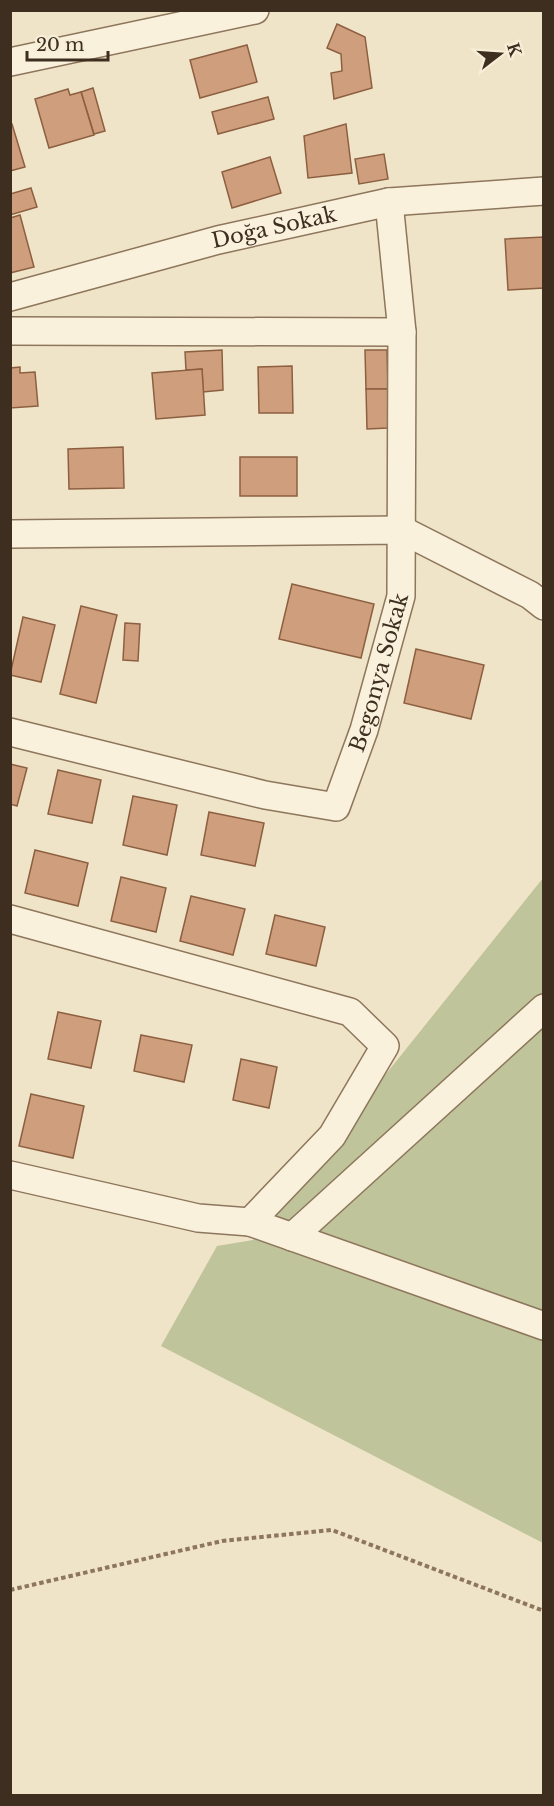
<svg xmlns="http://www.w3.org/2000/svg" width="554" height="1806" font-family="'Libre Baskerville',serif">
  <style>
    .cemetery { fill: #bfc49a }
    .building { fill: #cf9f7d; stroke: #8d5f41; stroke-width: 1.5 }
    .lines { fill: none; stroke-linecap: round; stroke-linejoin: round }
    .minor-casing { stroke: #8d765c; stroke-width: 30 }
    .path { stroke: #8d765c; stroke-width: 4; stroke-dasharray: 4.5 3; stroke-linecap: butt }
    .minor { stroke: #faf1dc; stroke-width: 27 }
    .labels { text-anchor: middle; dominant-baseline: central; stroke-width: 4.5; stroke-linejoin: round; paint-order: stroke }
    .street-label { font-size: 21px; fill: #3d2e20; stroke: #f7eed8 }
  </style>
  <rect width="100%" height="100%" fill="#f0e4c8"/>
  <!-- cemetery -->
  <path class="cemetery" d="M543,878V1543L161,1346L217,1246L253,1240Z"/>
  <!-- building -->
  <g class="building">
    <path d="M337,24L365,37L372,88L334,99L331,73L342,71L341,54L327,48Z"/>
    <path d="M247,45L257,82L200,98L190,60Z"/>
    <path d="M93,88L105,131L94,134L81,92Z"/>
    <path d="M68,89L70,95L81,92L94,135L49,148L35,99Z"/>
    <path d="M268,97L274,119L218,134L212,112Z"/>
    <path d="M10,124H12L25,167L10,171Z"/>
    <path d="M346,124L352,173L308,178L304,136Z"/>
    <path d="M384,154L388,179L359,184L355,159Z"/>
    <path d="M270,157L281,193L232,208L222,172Z"/>
    <path d="M31,188L37,207L10,215V194Z"/>
    <path d="M20,215L34,267L10,273V218Z"/>
    <path d="M544,237V288L508,290L505,239Z"/>
    <path d="M222,350L223,390L203,392L202,369L186,370L185,352Z"/>
    <path d="M365,350H387L388,389H366Z"/>
    <path d="M292,366L293,413H259L258,367Z"/>
    <path d="M20,367V373L35,372L38,406L10,408V368Z"/>
    <path d="M202,369L205,415L156,419L152,373Z"/>
    <path d="M366,389H388V428L367,429Z"/>
    <path d="M123,447L124,488L69,489L68,449Z"/>
    <rect x="240" y="457" width="57" height="39"/>
    <path d="M292,584L374,604L361,658L279,639Z"/>
    <path d="M81,606L117,615L96,703L60,694Z"/>
    <path d="M23,617L55,625L41,682L10,675Z"/>
    <path d="M125,623L140,624L138,661L123,660Z"/>
    <path d="M416,649L484,665L471,719L404,703Z"/>
    <path d="M10,764L27,768L17,806L10,804Z"/>
    <path d="M58,770L101,780L92,823L48,814Z"/>
    <path d="M133,796L177,805L167,855L123,845Z"/>
    <path d="M209,812L264,823L255,866L201,855Z"/>
    <path d="M35,850L88,863L78,906L25,893Z"/>
    <path d="M121,877L166,888L156,932L111,921Z"/>
    <path d="M191,896L245,909L233,955L180,941Z"/>
    <path d="M275,915L325,927L316,966L266,954Z"/>
    <path d="M58,1012L101,1021L91,1068L48,1059Z"/>
    <path d="M141,1035L192,1045L184,1082L134,1071Z"/>
    <path d="M241,1059L277,1067L269,1108L233,1100Z"/>
    <path d="M31,1094L84,1106L73,1158L19,1146Z"/>
  </g>
  <g class="lines">
    <defs>
      <g id="minor">
        <path d="M10,62L255,10"/>
        <path id="s1" d="M10,297L218,240L389,202L544,191"/>
        <path d="M10,331L402,332"/>
        <path d="M10,534L402,530L530,595L544,606"/>
        <path id="s2" d="M10,732L265,795L336,807L364,730L401,596L402,332L389,202"/>
        <path d="M10,919L350,1012L385,1046L332,1136L250,1222L198,1218L10,1175"/>
        <path d="M250,1222L544,1326"/>
        <path d="M292,1237L544,1008"/>
      </g>
    </defs>
    <!-- minor casing -->
    <use href="#minor" class="minor-casing"/>
    <!-- path -->
    <path class="path" d="M10,1590L222,1541L332,1530L544,1611"/>
    <!-- minor -->
    <use href="#minor" class="minor"/>
  </g>
  <g class="labels">
    <!-- street labels -->
    <g class="street-label">
      <text stroke="none"><textPath href="#s1" startOffset="273">Doğa Sokak</textPath></text>
      <text stroke="none"><textPath href="#s2" startOffset="476">Begonya Sokak</textPath></text>
    </g>
  </g>
  <!-- border -->
  <rect width="554" height="1806" fill="none" stroke="#3d2e20" stroke-width="24"/>
  <!-- north arrow -->
  <g transform="translate(500 54) rotate(73)" stroke="#f7eed8" stroke-width="4.5" paint-order="stroke">
  <path d="M0-4.5L10 22L0 15L-10 22Z" fill="#3d2e20"/>
  <text y="-9" font-size="16" font-weight="bold" text-anchor="middle" fill="#3d2e20">K</text>
  </g>
  <!-- scale -->
  <path d="M27 51v9h81v-9" fill="none" stroke="#3d2e20" stroke-width="3"/>
  <text x="36" y="51" font-size="18" fill="#3d2e20" stroke="#f7eed8" stroke-width="4.5" paint-order="stroke">20 m</text>
</svg>
